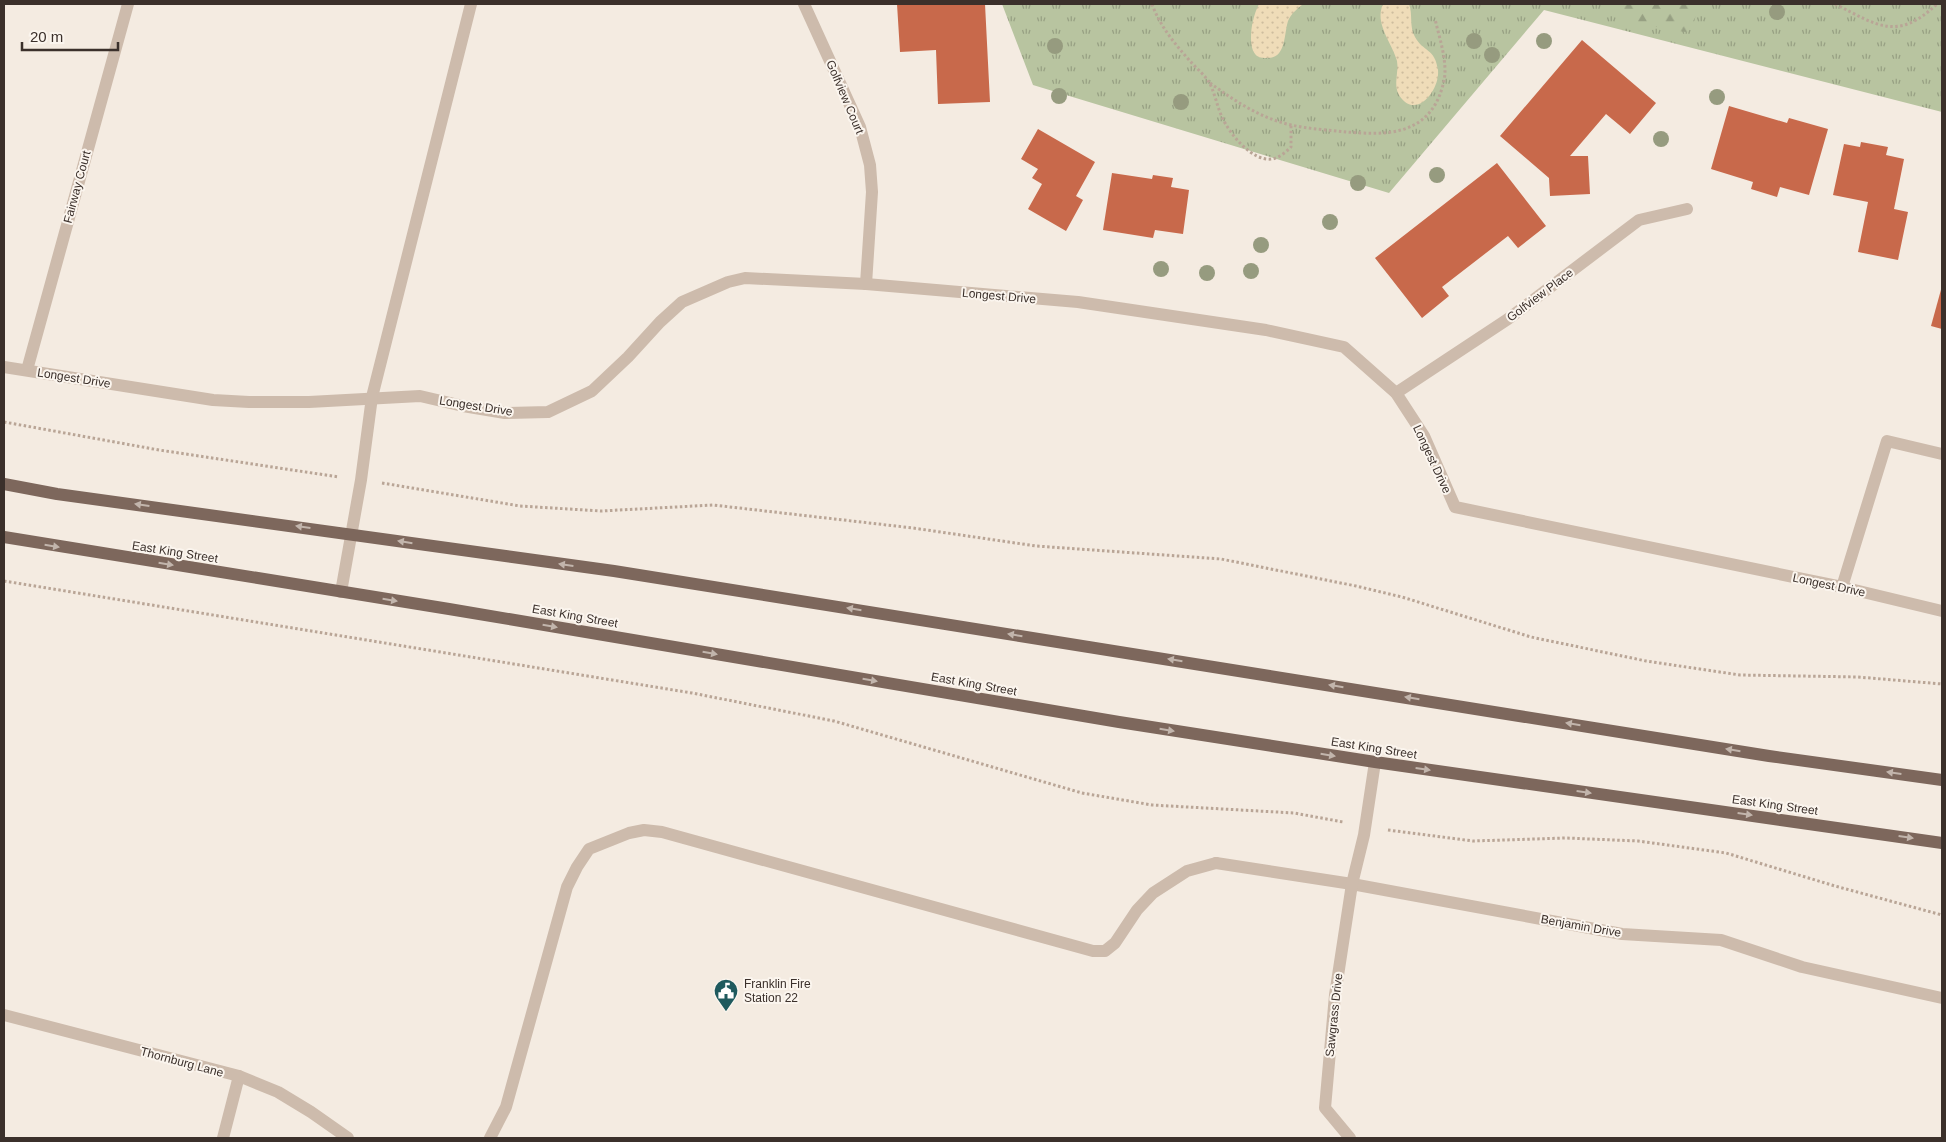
<svg xmlns="http://www.w3.org/2000/svg" width="1946" height="1142" font-family="Arial,sans-serif">
  <style>
    .grass { fill: url(#grass-tufts) }
    .forest { fill: url(#forest-firs) }
    .sand { fill: url(#sand-dots) }
    .building { fill: #c8694b }
    .lines { fill: none; stroke-linecap: round; stroke-linejoin: round }
    .path { stroke: #b9a596; stroke-width: 3; stroke-dasharray: 2.5 2.5; stroke-linecap: butt }
    .lane { stroke: #cdbbac; stroke-width: 12 }
    .street { stroke: #cdbbac; stroke-width: 12 }
    .primary { stroke: #7d675c; stroke-width: 12 }
    .tree { fill: #969b7f }
    .oneway { fill: #c2b5ac }
    .labels { text-anchor: middle; dominant-baseline: central; stroke-width: 4; stroke-linejoin: round; paint-order: stroke }
    .street-label { font-size: 12px; fill: #3b302b; stroke: #fbf5ee }
    .poi-label { font-size: 12px; fill: #3b302b; stroke: #fbf5ee; text-anchor: start }
  </style>
  <defs>
    <pattern id="grass-tufts" width="24" height="20" patternUnits="userSpaceOnUse" patternTransform="scale(1.25)"><rect width="24" height="20" fill="#b8c4a0"/><path d="M3 7l-1-3M5 7V3M7 7l1-3M15 17l-1-3M17 17v-4M19 17l1-3" fill="none" stroke="#97a083"/></pattern>
    <pattern id="forest-firs" width="22" height="20" patternUnits="userSpaceOnUse" patternTransform="scale(1.25)"><rect width="22" height="20" fill="#b8c4a0"/><path d="M5 1l3.5 6h-7zM16 11l3.5 6h-7z" fill="#97a083"/></pattern>
    <pattern id="sand-dots" width="8" height="8" patternUnits="userSpaceOnUse" patternTransform="scale(1.25)"><rect width="8" height="8" fill="#efdcb8"/><path d="M2 2h.1M6 6h.1" fill="none" stroke="#cebd9e" stroke-width="1.8" stroke-linecap="round"/></pattern>
  </defs>
  <rect width="100%" height="100%" fill="#f4ebe1"/>
  <!-- grass -->
  <path class="grass" d="M1002,4H1942V112L1544,10L1389,193L1033,85Z"/>
  <!-- forest -->
  <path class="forest" d="M1605,4H1692L1696,6C1696,16 1695,26 1687,32C1661,29 1624,22 1605,4Z"/>
  <!-- sand -->
  <g class="sand">
    <path d="M1259,4H1303C1297,9 1291,14 1288,21C1284,34 1286,58 1268,58C1264,58 1260,58 1257,56C1252,52 1251,44 1251,38C1251,26 1254,14 1259,4Z"/>
    <path d="M1383,4H1409C1413,14 1409,27 1415,37C1423,52 1435,48 1438,70C1440,91 1415,121 1399,95C1393,85 1399,72 1397,61C1392,42 1374,24 1383,4Z"/>
  </g>
  <!-- building -->
  <g class="building">
    <path d="M897,4H985L990,102L938,104L936,50L900,52Z"/>
    <path d="M1582,40L1656,103L1630,134L1606,114L1570,156H1588L1590,194L1550,196L1549,178L1500,136Z"/>
    <path d="M1729,106L1787,123L1789,118L1828,129L1809,195L1780,187L1777,197L1751,189L1753,182L1711,169Z"/>
    <path d="M1038,129L1095,162L1076,196L1083,200L1066,231L1028,209L1042,184L1032,178L1038,169L1021,159Z"/>
    <path d="M1861,142L1888,147L1886,155L1904,159L1894,209L1908,212L1898,260L1858,252L1868,202L1833,195L1844,144L1860,147Z"/>
    <path d="M1497,163L1546,226L1518,248L1508,236L1442,287L1449,296L1422,318L1375,258Z"/>
    <path d="M1112,173L1152,179L1153,175L1173,178L1171,187L1189,190L1183,234L1155,230L1153,238L1103,230Z"/>
    <path d="M1942,286V329L1931,326Z"/>
  </g>
  <g class="lines">
    <!-- path -->
    <g class="path">
      <path d="M1152,4C1160,26 1174,43 1190,61C1196,68 1206,76 1210,84C1215,94 1217,106 1222,117C1229,133 1252,162 1272,159C1279,158 1286,152 1291,147V125"/>
      <path d="M1835,4C1877,25 1897,42 1937,4"/>
      <path d="M1210,83C1235,101 1260,118 1291,125C1309,129 1329,130 1347,132C1383,135 1422,136 1439,97C1442,89 1445,80 1445,71C1445,54 1439,36 1435,19"/>
      <path d="M4,422L159,450L339,477"/>
      <path d="M382,483L520,506L601,511L713,505L913,528L1036,546L1221,559L1356,586L1402,597L1531,637L1646,661L1740,675L1858,677L1942,684"/>
      <path d="M4,581L692,693L834,721L1082,793L1152,805L1294,813L1343,822"/>
      <path d="M1388,830L1473,841L1566,838L1638,841L1726,853L1835,886L1942,915"/>
    </g>
    <!-- lane -->
    <g class="lane">
      <path d="M372,397L471,4"/>
      <path d="M1842,587L1887,441L1942,454"/>
      <path d="M223,1138L239,1076"/>
      <path d="M490,1138L506,1107L567,887L577,867L589,849L629,833L644,830L662,832L1093,951H1105L1115,943L1137,910L1153,893L1187,871L1216,863"/>
    </g>
    <!-- street -->
    <g class="street">
      <path d="M804,4L860,127L870,165L872,192L866,284"/>
      <path d="M4,367L213,400L249,402H309L420,396L463,406L505,413L548,412L592,391L628,357L660,322L682,302L728,282L745,278L866,284L1078,302L1266,330L1344,347L1396,393L1424,436L1455,507L1842,587L1942,611"/>
      <path d="M27,370L128,4"/>
      <path d="M1396,393L1508,319L1639,220L1687,209"/>
      <path d="M341,592L361,480L372,397"/>
      <path d="M1216,863L1352,884L1622,934L1721,940L1802,967L1942,998"/>
      <path d="M4,1015L239,1076L278,1092L311,1112L348,1138"/>
      <path d="M1350,1138L1325,1108L1335,995L1352,884L1364,835L1375,762"/>
    </g>
    <!-- primary -->
    <g class="primary">
      <path d="M4,484L57,494L614,571L1769,756L1942,780"/>
      <path d="M4,537L449,609L1119,722L1375,762L1942,843"/>
    </g>
  </g>
  <!-- trees -->
  <g class="tree">
    <circle cx="1777" cy="12" r="8"/>
    <circle cx="1474" cy="41" r="8"/>
    <circle cx="1544" cy="41" r="8"/>
    <circle cx="1055" cy="46" r="8"/>
    <circle cx="1492" cy="55" r="8"/>
    <circle cx="1059" cy="96" r="8"/>
    <circle cx="1717" cy="97" r="8"/>
    <circle cx="1181" cy="102" r="8"/>
    <circle cx="1661" cy="139" r="8"/>
    <circle cx="1437" cy="175" r="8"/>
    <circle cx="1358" cy="183" r="8"/>
    <circle cx="1330" cy="222" r="8"/>
    <circle cx="1261" cy="245" r="8"/>
    <circle cx="1161" cy="269" r="8"/>
    <circle cx="1251" cy="271" r="8"/>
    <circle cx="1207" cy="273" r="8"/>
  </g>
  <!-- one-way arrows -->
  <defs><path id="oneway-solid" d="M-6-.8H1V-3.2L6.5 0L1 3.2V.8H-6Z" transform="scale(1.25)"/></defs>
  <g class="oneway">
    <use href="#oneway-solid" transform="translate(142 505) rotate(-172)"/>
    <use href="#oneway-solid" transform="translate(303 527) rotate(-172)"/>
    <use href="#oneway-solid" transform="translate(405 542) rotate(-171)"/>
    <use href="#oneway-solid" transform="translate(52 546) rotate(9)"/>
    <use href="#oneway-solid" transform="translate(166 564) rotate(9)"/>
    <use href="#oneway-solid" transform="translate(566 565) rotate(-172)"/>
    <use href="#oneway-solid" transform="translate(390 600) rotate(9)"/>
    <use href="#oneway-solid" transform="translate(854 609) rotate(-171)"/>
    <use href="#oneway-solid" transform="translate(550 626) rotate(10)"/>
    <use href="#oneway-solid" transform="translate(1015 635) rotate(-171)"/>
    <use href="#oneway-solid" transform="translate(710 653) rotate(10)"/>
    <use href="#oneway-solid" transform="translate(1175 660) rotate(-171)"/>
    <use href="#oneway-solid" transform="translate(870 680) rotate(10)"/>
    <use href="#oneway-solid" transform="translate(1336 686) rotate(-171)"/>
    <use href="#oneway-solid" transform="translate(1412 698) rotate(-171)"/>
    <use href="#oneway-solid" transform="translate(1573 724) rotate(-171)"/>
    <use href="#oneway-solid" transform="translate(1167 730) rotate(9)"/>
    <use href="#oneway-solid" transform="translate(1733 750) rotate(-171)"/>
    <use href="#oneway-solid" transform="translate(1328 755) rotate(9)"/>
    <use href="#oneway-solid" transform="translate(1423 769) rotate(8)"/>
    <use href="#oneway-solid" transform="translate(1894 773) rotate(-172)"/>
    <use href="#oneway-solid" transform="translate(1584 792) rotate(8)"/>
    <use href="#oneway-solid" transform="translate(1745 814) rotate(8)"/>
    <use href="#oneway-solid" transform="translate(1906 837) rotate(8)"/>
  </g>
  <!-- icons -->
  <defs>
    <symbol id="civic-pin" viewBox="-11 -11 22 30"><path d="M0 17L-7.5 6A9.5 9.5 0 1 1 7.5 6Z" fill="#1f5a5e" stroke="#fbf5ee"/><path d="M-.6-6.5H3V-4.5H.6V-3L4-1V1h2V6H-6V1h2V-1L-.6-3ZM-1.2 2.5V6h2.4V2.5Z" fill="#fff"/></symbol>
  </defs>
  <g fill-rule="evenodd">
    <use href="#civic-pin" x="712" y="977" width="28" height="38"/>
  </g>
  <g class="labels">
    <!-- street labels -->
    <g class="street-label">
      <text transform="translate(845 97) rotate(67)">Golfview Court</text>
      <text transform="translate(77 187) rotate(-75)">Fairway Court</text>
      <text transform="translate(1540 295) rotate(-37)">Golfview Place</text>
      <text transform="translate(999 296) rotate(5)">Longest Drive</text>
      <text transform="translate(74 378) rotate(9)">Longest Drive</text>
      <text transform="translate(476 406) rotate(9)">Longest Drive</text>
      <text transform="translate(1432 459) rotate(65)">Longest Drive</text>
      <text transform="translate(175 552) rotate(9)">East King Street</text>
      <text transform="translate(1829 585) rotate(12)">Longest Drive</text>
      <text transform="translate(575 616) rotate(10)">East King Street</text>
      <text transform="translate(974 684) rotate(10)">East King Street</text>
      <text transform="translate(1374 748) rotate(9)">East King Street</text>
      <text transform="translate(1775 805) rotate(8)">East King Street</text>
      <text transform="translate(1581 926) rotate(10)">Benjamin Drive</text>
      <text transform="translate(1334 1015) rotate(-84)">Sawgrass Drive</text>
      <text transform="translate(182 1062) rotate(15)">Thornburg Lane</text>
    </g>
    <!-- poi labels -->
    <g class="poi-label">
      <text x="744" y="984">Franklin Fire<tspan x="744" dy="14">Station 22</tspan></text>
    </g>
  </g>
  <!-- border -->
  <rect width="1946" height="1142" fill="none" stroke="#3b302b" stroke-width="10"/>
  <!-- scale -->
  <path d="M22 42v8h96v-8" fill="none" stroke="#3b302b" stroke-width="2.5"/>
  <text x="30" y="42" font-size="15" fill="#3b302b" stroke="#fbf5ee" stroke-width="4" paint-order="stroke">20 m</text>
</svg>
